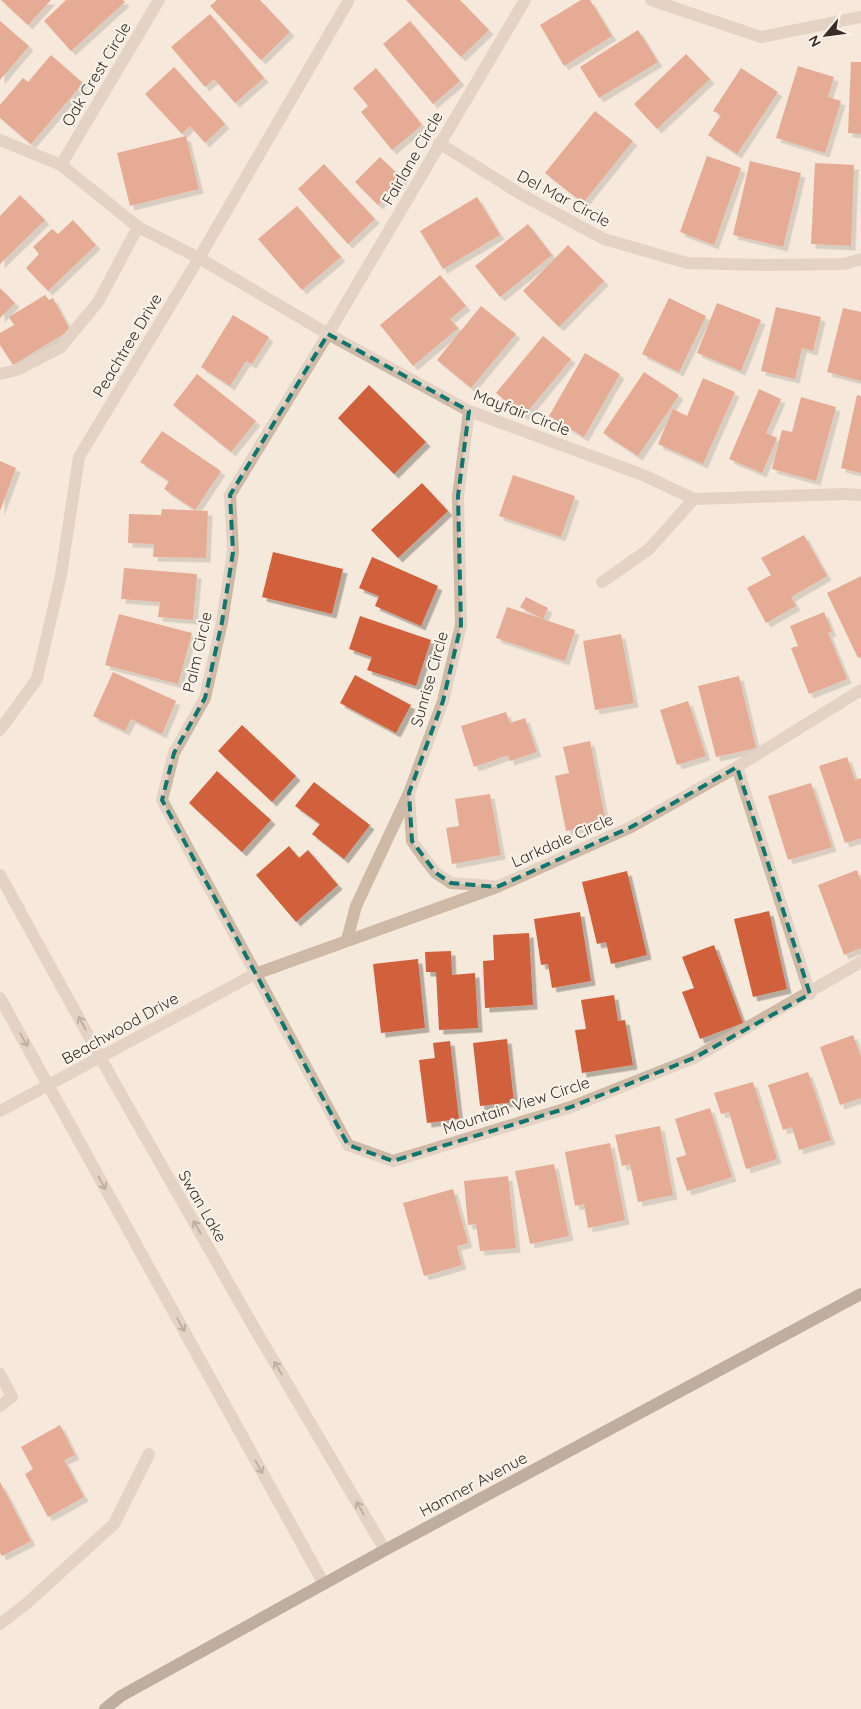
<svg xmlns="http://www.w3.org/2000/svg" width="861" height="1709" font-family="Quicksand,sans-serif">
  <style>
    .building { fill: #d1603d; filter: url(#shadow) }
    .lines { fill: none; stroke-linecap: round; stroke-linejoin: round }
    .minor { stroke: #ceb8a6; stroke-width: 12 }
    .major { stroke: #7d6457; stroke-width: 12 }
    .oneway { stroke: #7d6c61 }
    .marked { fill: none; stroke: #0f766e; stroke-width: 4; stroke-dasharray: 10 6; stroke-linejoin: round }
    .labels { text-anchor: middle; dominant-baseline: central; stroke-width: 4.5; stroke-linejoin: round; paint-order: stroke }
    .street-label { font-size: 16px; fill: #3a2d28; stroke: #fbf3e9 }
  </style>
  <defs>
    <filter id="shadow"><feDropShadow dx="4.5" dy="4.5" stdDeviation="0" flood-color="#0004"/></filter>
  </defs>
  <rect width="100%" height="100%" fill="#f5e9dc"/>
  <!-- building -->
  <g class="building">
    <path d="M1,0H51L28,25Z"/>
    <path d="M66,0H123L125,2L71,51L44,21Z"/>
    <path d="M217,0H260L290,32L261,60L210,6Z"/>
    <path d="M406,0H460L489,30L461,57Z"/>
    <path d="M581,0H590L612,36L564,66L540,25Z"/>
    <path d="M210,14L264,78L235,103L214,79L205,87L171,47Z"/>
    <path d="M0,21L29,46L0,80Z"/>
    <path d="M410,21L460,81L433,104L383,44Z"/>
    <path d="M638,30L658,62L599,98L580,67Z"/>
    <path d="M686,54L710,79L657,129L634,104Z"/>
    <path d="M51,55L83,83L31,144L0,118V105L23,78L28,82Z"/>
    <path d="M851,62H861V134L848,133Z"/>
    <path d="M798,66L834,77L828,97L841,101L825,153L776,138Z"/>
    <path d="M174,67L225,124L205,143L190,126L182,134L145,94Z"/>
    <path d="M376,68L422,125L392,150L361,112L368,106L353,88Z"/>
    <path d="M741,68L778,92L737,154L708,135L721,115L713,111Z"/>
    <path d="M595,111L633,141L583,203L545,173Z"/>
    <path d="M186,136L199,189L130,206L117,153Z"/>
    <path d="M707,156L741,168L714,245L680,232Z"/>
    <path d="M380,157L403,179L378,205L355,182Z"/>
    <path d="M750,161L801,173L783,247L733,235Z"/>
    <path d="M815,163L854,165L851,246L811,244Z"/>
    <path d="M324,164L375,219L348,244L298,189Z"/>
    <path d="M20,195L45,220L0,264V216Z"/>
    <path d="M477,197L500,235L443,269L420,231Z"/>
    <path d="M297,206L341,257L302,290L258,239Z"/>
    <path d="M73,220L96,245L48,291L26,268L39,254L33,247L52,229L58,234Z"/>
    <path d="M528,224L552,255L500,297L475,266Z"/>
    <path d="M568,245L604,281L559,327L523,291Z"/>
    <path d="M440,275L466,306L450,319L458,328L413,366L380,325Z"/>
    <path d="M0,288L15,303L0,318Z"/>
    <path d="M45,295L49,300L53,298L70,330L13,365L0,345V333L14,325L9,317Z"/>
    <path d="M669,298L706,316L679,372L642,354Z"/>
    <path d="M717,303L761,320L741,371L697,353Z"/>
    <path d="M481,306L516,334L471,388L437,360Z"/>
    <path d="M776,307L821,317L813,351L802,348L795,379L761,371Z"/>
    <path d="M843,308L861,312V381L827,372Z"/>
    <path d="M233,315L269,337L252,364L246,361L230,386L201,367Z"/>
    <path d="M543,336L571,359L524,416L496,393Z"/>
    <path d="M585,353L620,374L584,437L549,416Z"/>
    <path d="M644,372L679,395L638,456L603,433Z"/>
    <path d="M197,374L256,421L231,452L173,405Z"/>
    <path d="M703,378L735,392L703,464L658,444L673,409L687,416Z"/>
    <path d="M369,385L426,442L394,474L338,418Z"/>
    <path d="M759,389L781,399L766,433L777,438L762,473L729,459Z"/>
    <path d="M857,395L861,396V473L841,468Z"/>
    <path d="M801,397L836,407L816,481L772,469L782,430L792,432Z"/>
    <path d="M162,431L221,471L195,510L164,489L169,481L140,462Z"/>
    <path d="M0,461L16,468L0,511Z"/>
    <path d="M513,475L575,496L561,537L499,516Z"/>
    <path d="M422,483L448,511L398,558L371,530Z"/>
    <path d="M162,509L208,511L206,558L153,557L154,544L128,543L129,514L161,515Z"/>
    <path d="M804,535L827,576L791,597L796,606L766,623L747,588L771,575L761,558Z"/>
    <path d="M273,552L343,569L332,614L262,597Z"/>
    <path d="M372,557L438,586L421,626L375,606L379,596L359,588Z"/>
    <path d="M124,568L197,574L193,620L158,617L160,602L121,599Z"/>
    <path d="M861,576V657L858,658L827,593Z"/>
    <path d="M526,597L548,608L543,619L520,607Z"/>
    <path d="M507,607L575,630L565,661L496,638Z"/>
    <path d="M824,612L832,632L828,633L847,679L809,694L791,648L798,646L790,626Z"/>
    <path d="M119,614L192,633L178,684L105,665Z"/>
    <path d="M360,616L431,640L416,686L367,670L372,657L349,649Z"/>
    <path d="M621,634L634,703L595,710L583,641Z"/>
    <path d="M113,672L176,701L162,734L131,719L125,731L93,716Z"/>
    <path d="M355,675L411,705L396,733L340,703Z"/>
    <path d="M739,676L756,748L716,757L698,686Z"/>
    <path d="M688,701L706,756L677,765L660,710Z"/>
    <path d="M506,712L510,723L525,718L537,752L510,761L508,755L474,767L461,726Z"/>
    <path d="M242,725L296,776L272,802L218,751Z"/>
    <path d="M590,741L606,823L566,831L555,776L569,773L563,747Z"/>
    <path d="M847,757L855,780L861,778V838L845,843L819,766Z"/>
    <path d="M217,771L271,820L242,852L189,803Z"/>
    <path d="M314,782L370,825L344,859L312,834L320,824L295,806Z"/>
    <path d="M811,783L832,847L788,860L768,796Z"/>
    <path d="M490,794L501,855L452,864L446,828L459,826L455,799Z"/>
    <path d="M289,846L299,858L308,850L338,885L296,922L256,875Z"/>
    <path d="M857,870L861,881V948L844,955L818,885Z"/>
    <path d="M627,871L647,955L611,964L606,942L597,944L582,882Z"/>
    <path d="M769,911L787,989L753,997L734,919Z"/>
    <path d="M580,912L591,981L552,988L548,964L541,965L534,919Z"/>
    <path d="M529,933L533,1005L485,1008L483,961L494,960L493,935Z"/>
    <path d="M714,945L743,1023L700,1039L682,992L694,988L682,957Z"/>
    <path d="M451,951L452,975L475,973L478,1028L439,1030L436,972H426L425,952Z"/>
    <path d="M418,959L425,1028L381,1033L373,964Z"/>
    <path d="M614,995L618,1021L625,1020L633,1065L582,1073L575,1030L586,1029L581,1000Z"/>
    <path d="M853,1035L861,1057V1098L840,1105L820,1047Z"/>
    <path d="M507,1039L514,1102L480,1106L473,1043Z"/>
    <path d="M450,1041L459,1119L427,1123L419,1060L435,1058L433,1043Z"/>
    <path d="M808,1072L831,1140L799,1150L792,1127L783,1130L768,1085Z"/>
    <path d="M753,1082L777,1159L746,1169L729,1112L721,1114L714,1093Z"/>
    <path d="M710,1108L732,1177L687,1191L676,1158L686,1155L675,1119Z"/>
    <path d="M660,1126L673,1195L638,1202L630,1164L622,1166L615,1135Z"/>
    <path d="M610,1143L625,1220L588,1228L584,1204L575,1206L565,1152Z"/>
    <path d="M554,1164L569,1236L530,1244L515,1171Z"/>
    <path d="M508,1176L516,1248L480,1251L476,1224L468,1225L464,1181Z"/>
    <path d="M453,1189L468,1243L457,1246L462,1265L424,1276L403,1203Z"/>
    <path d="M60,1425L75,1455L64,1460L84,1497L48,1517L25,1474L33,1469L21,1447Z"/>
    <path d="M0,1482L31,1541L2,1556L0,1553Z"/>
  </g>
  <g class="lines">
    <!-- minor -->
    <g class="minor">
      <path d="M525,0L328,334L230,495L233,552L222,622L205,698L174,753L162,800L348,1145L393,1161L571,1107L694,1058L861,962"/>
      <path d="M651,0L761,37L861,17"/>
      <path d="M0,140L61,165L138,227L98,302L60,348L17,370L0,374"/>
      <path d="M439,143L522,195L604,239L687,263L764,265L844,264L861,259"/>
      <path d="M61,165L159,0"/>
      <path d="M138,227L199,258L328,334L469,411L643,475L694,499L844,494L861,495"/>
      <path d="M602,582L648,550L694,499"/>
      <path d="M0,730L37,679L61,575L79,457L199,258L349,0"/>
      <path d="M737,767L810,994"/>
      <path d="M409,795L412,841L424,858L436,873L451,883L492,886"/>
      <path d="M0,875L114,1082L252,1324L385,1550"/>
      <path d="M347,940L356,906L409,793L443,701L461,625L458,496L469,411"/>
      <path d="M0,998L324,1584"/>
      <path d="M0,1111L255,974L497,887L631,827L737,767L861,690"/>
      <path d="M0,1374L12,1397L0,1406"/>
      <path d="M0,1624L26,1604L114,1524L149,1454"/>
    </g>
    <!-- major -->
    <path class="major" d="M105,1709L121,1696L385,1550L861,1294"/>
  </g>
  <!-- one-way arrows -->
  <defs><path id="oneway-shaft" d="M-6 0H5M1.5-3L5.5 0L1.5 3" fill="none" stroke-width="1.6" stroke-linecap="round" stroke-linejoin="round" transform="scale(1.25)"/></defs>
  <g class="oneway">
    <use href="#oneway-shaft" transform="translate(82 1023) rotate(-119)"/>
    <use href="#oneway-shaft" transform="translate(24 1040) rotate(60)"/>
    <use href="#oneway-shaft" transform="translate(102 1183) rotate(61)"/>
    <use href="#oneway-shaft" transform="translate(197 1227) rotate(-120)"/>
    <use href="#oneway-shaft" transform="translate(181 1325) rotate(61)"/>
    <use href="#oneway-shaft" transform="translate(278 1368) rotate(-121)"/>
    <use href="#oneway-shaft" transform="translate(259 1467) rotate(61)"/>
    <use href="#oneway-shaft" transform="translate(360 1508) rotate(-120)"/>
  </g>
  <!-- marked area -->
  <path d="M0 0H861V1709H0ZM328,334L469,411L458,496L461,625L443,701L409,793L412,841L436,873L451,883L497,887L631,827L737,767L810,994L694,1058L571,1107L393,1161L348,1145L162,800L174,753L205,698L222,622L233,552L230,495Z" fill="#f5e9dc" fill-opacity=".55" fill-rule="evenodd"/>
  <path class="marked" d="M328,334L469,411L458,496L461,625L443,701L409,793L412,841L436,873L451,883L497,887L631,827L737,767L810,994L694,1058L571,1107L393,1161L348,1145L162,800L174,753L205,698L222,622L233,552L230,495Z"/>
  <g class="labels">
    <!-- street labels -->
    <g class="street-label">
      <text transform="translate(96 74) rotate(-59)">Oak Crest Circle</text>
      <text transform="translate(412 158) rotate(-60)">Fairlane Circle</text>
      <text transform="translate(564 198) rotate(28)">Del Mar Circle</text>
      <text transform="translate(127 345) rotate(-59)">Peachtree Drive</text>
      <text transform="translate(522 412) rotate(21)">Mayfair Circle</text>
      <text transform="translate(197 652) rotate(-77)">Palm Circle</text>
      <text transform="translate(429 679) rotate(-74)">Sunrise Circle</text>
      <text transform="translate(562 840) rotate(-24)">Larkdale Circle</text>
      <text transform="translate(120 1028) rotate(-29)">Beachwood Drive</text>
      <text transform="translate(516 1105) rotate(-18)">Mountain View Circle</text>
      <text transform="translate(203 1206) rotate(60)">Swan Lake</text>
      <text transform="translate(473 1484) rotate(-28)">Hamner Avenue</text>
    </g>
  </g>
  <!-- north arrow -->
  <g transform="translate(826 35) rotate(241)" stroke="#fbf3e9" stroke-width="4" paint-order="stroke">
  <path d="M0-4L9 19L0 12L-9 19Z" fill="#3a2d28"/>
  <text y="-8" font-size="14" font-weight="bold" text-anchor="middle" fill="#3a2d28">N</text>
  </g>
</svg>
